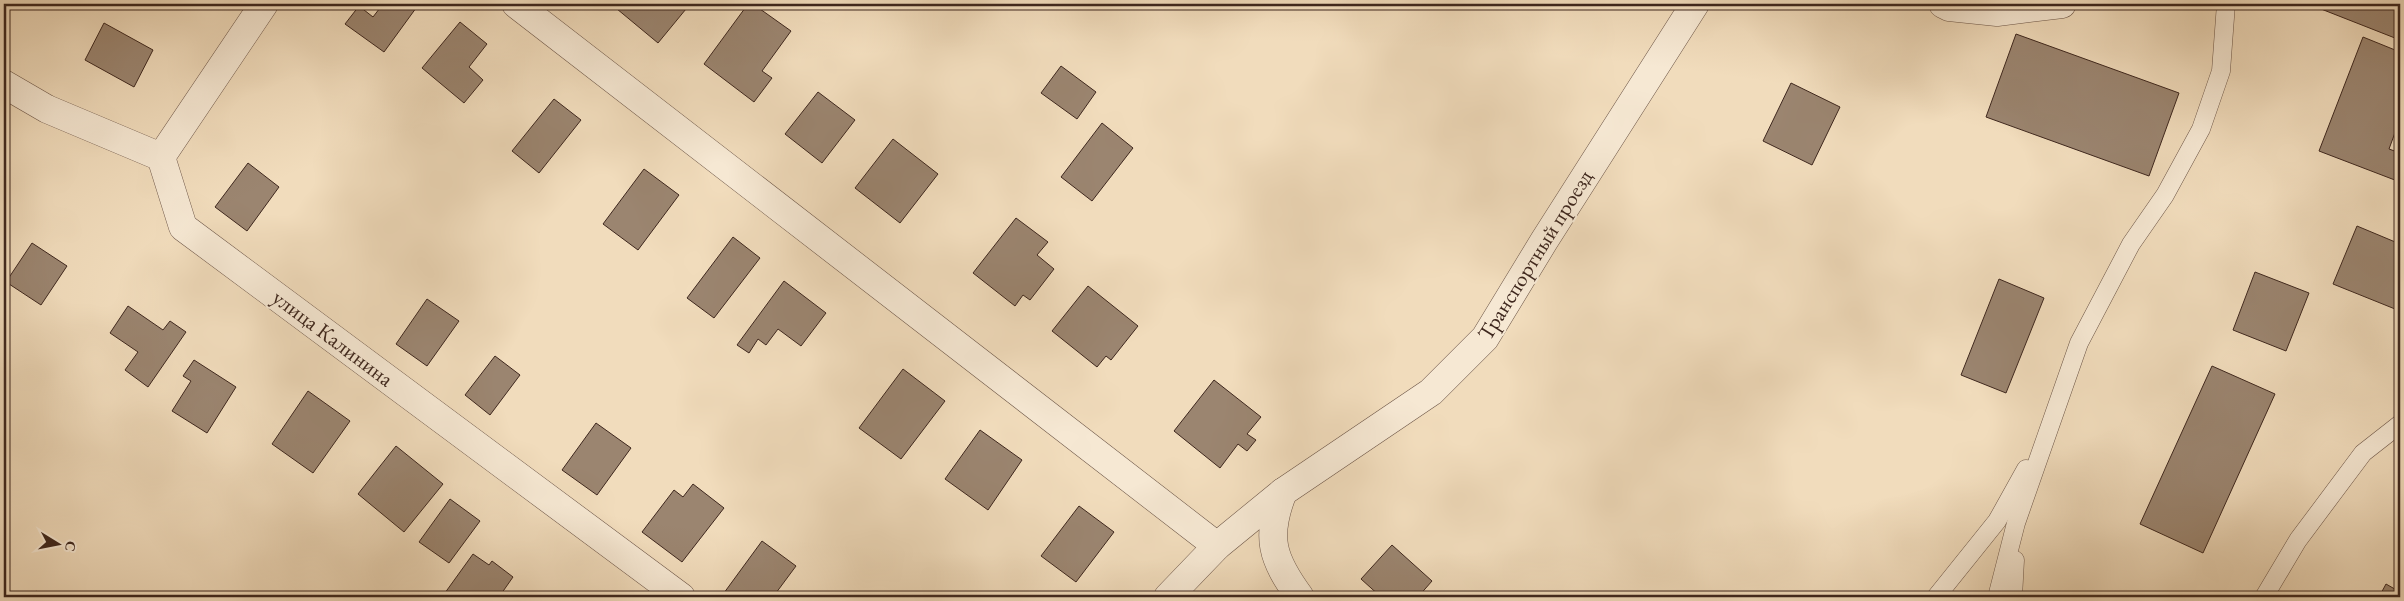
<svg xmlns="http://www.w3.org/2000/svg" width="2404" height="601" font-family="'EB Garamond',serif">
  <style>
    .building { fill: #9b8570; stroke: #3e271e }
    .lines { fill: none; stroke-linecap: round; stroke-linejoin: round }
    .lane-casing { stroke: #6b5446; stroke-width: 19 }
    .street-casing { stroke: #6b5446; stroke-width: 29 }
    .lane { stroke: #f6e8d3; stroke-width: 18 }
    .street { stroke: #f6e8d3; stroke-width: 28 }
    .labels { text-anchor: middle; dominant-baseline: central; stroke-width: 4; stroke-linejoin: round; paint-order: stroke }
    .street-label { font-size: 22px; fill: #3e271e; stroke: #f6e8d3 }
  </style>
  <rect width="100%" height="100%" fill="#f1dcbc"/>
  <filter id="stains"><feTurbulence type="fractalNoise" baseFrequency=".004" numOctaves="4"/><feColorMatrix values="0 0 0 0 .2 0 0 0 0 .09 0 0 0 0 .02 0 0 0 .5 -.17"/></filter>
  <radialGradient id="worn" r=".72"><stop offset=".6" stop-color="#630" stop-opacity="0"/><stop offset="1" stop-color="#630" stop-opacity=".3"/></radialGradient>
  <!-- building -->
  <g class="building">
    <path d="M383,4H419L384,52L345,24L359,6L373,17Z"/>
    <path d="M611,4H680L686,9L658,43Z"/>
    <path d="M748,4H753L791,31L762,71L772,78L754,102L704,64Z"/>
    <path d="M2317,4H2400V40L2316,7Z"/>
    <path d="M460,22L487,44L469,67L483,80L464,103L422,68Z"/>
    <path d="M104,23L153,50L134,87L85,60Z"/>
    <path d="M2016,34L2179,93L2149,176L1986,117Z"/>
    <path d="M2363,37L2400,52V119L2389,149L2400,153V182L2319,151Z"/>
    <path d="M1061,66L1096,92L1077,119L1041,93Z"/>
    <path d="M1791,83L1840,107L1812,165L1763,141Z"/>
    <path d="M818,92L855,120L822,163L785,134Z"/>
    <path d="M554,99L581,120L539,173L512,151Z"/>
    <path d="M1102,123L1133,148L1092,201L1061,177Z"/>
    <path d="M893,139L938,174L900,223L855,188Z"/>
    <path d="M248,163L279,187L247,231L215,207Z"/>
    <path d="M644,169L679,195L638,250L603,224Z"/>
    <path d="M1016,218L1048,242L1037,255L1054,269L1030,300L1023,295L1015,306L973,273Z"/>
    <path d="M2357,226L2400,244V311L2333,284Z"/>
    <path d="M733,237L760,258L714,318L687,298Z"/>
    <path d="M32,243L67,266L41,305L6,282Z"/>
    <path d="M2255,272L2309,293L2286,351L2233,330Z"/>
    <path d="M1999,279L2044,298L2006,393L1961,375Z"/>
    <path d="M784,281L826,313L801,346L778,329L766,345L758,339L749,353L737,345Z"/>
    <path d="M1088,286L1138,326L1111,360L1106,356L1097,367L1052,331Z"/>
    <path d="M427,299L459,321L427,366L396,344Z"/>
    <path d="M128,306L163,330L170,321L186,332L148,387L125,370L138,352L110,333Z"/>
    <path d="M495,356L520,375L490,415L465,395Z"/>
    <path d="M194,360L236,387L207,433L172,411L191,381L183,376Z"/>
    <path d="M2212,366L2275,394L2203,553L2140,524Z"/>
    <path d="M903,369L945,401L901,459L859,428Z"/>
    <path d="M1214,380L1261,417L1247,434L1256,440L1247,451L1238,444L1220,468L1174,431Z"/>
    <path d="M308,391L350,421L313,473L272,444Z"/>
    <path d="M596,423L631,448L597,495L562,470Z"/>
    <path d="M980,430L1022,460L988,510L945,479Z"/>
    <path d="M396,446L443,484L404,532L358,494Z"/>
    <path d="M693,484L724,508L682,562L642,532L674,490L683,497Z"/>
    <path d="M450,499L480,521L449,563L419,542Z"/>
    <path d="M1079,506L1114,532L1076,582L1041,556Z"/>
    <path d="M762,541L796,566L773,597H721Z"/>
    <path d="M1392,545L1432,581L1418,597H1381L1361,579Z"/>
    <path d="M473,554L489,565L492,561L513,577L499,597H442Z"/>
    <path d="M2386,584L2400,592V597H2379Z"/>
    <path d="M36,591L44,597H32Z"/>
  </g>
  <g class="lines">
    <defs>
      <g id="lane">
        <path d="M1936,597L1997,521L2026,469"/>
        <path d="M1997,597L2016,523L2079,343L2131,244L2165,195L2201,129L2221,71L2226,4"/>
        <path d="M2013,597L2015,560"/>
        <path d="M2264,597L2298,540L2363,453L2400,424"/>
      </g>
      <g id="street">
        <path d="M516,4L1217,546"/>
        <path d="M1943,4L1949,7L1997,12L2062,4"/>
        <path d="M4,84L47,109L161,157L183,227L681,597"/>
        <path d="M161,157L264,4"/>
        <path d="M1283,492C1265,537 1272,559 1300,597"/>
        <path d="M1168,597L1217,546L1283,492L1431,392L1485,338L1544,241L1695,4"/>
      </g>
    </defs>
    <!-- lane casing -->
    <use href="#lane" class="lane-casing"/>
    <!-- street casing -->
    <use href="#street" class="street-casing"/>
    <!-- lane -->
    <use href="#lane" class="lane"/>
    <!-- street -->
    <use href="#street" class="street"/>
  </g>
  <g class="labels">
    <!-- street labels -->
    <g class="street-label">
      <text transform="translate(1535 255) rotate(-58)">Транспортный проезд</text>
      <text transform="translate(333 338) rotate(37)">улица Калинина</text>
    </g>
  </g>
  <!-- margin -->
  <rect width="2404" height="601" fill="none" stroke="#f1dcbc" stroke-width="20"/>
  <rect x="5" y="5" width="2394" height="591" fill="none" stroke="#3e271e" stroke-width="2.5"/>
  <rect x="10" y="10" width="2384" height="581" fill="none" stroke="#3e271e"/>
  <!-- north arrow -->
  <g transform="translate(58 544) rotate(100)" stroke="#f6e8d3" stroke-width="4" paint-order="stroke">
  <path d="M0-4L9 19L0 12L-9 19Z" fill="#3e271e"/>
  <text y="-8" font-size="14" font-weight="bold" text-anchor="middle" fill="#3e271e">С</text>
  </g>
  <rect width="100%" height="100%" filter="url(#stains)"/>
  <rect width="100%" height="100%" fill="url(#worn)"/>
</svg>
